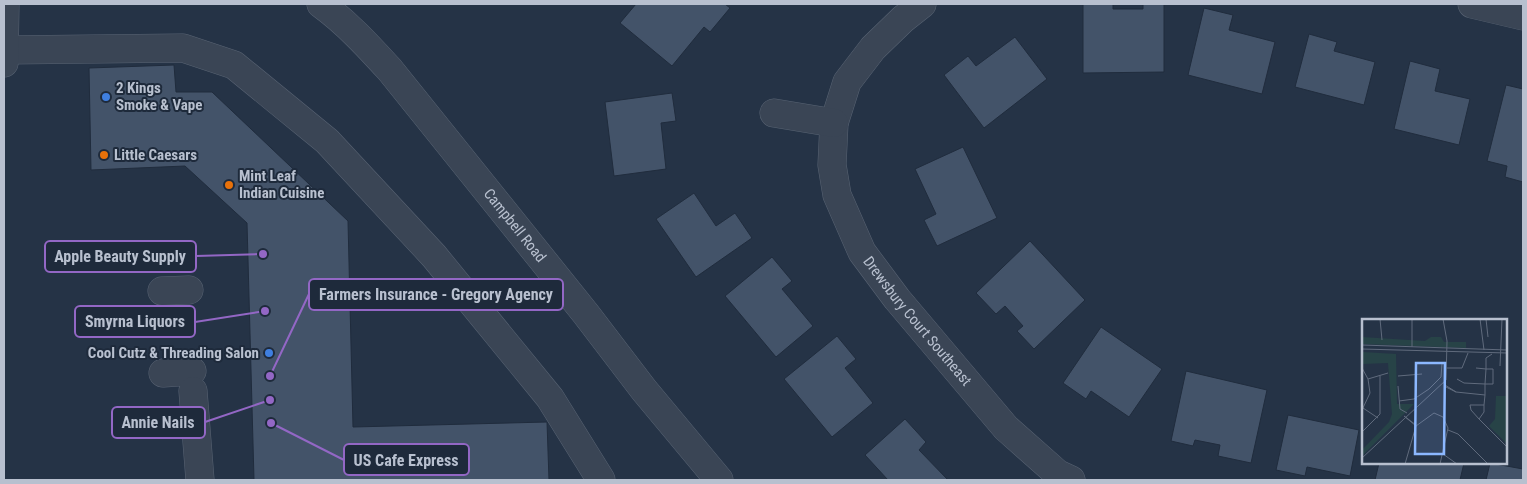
<svg xmlns="http://www.w3.org/2000/svg" width="1527" height="484" font-family="'Roboto Condensed',sans-serif">
  <style>
    .building { fill: #435369; stroke: #202c3d }
    .lines { fill: none; stroke-linecap: round; stroke-linejoin: round }
    .minor-casing { stroke: #586373; stroke-width: 29 }
    .minor { stroke: #3a4555; stroke-width: 28 }
    .shop-dot { fill: #3f7fe0; stroke: #1e2a3b; stroke-width: 2 }
    .food-dot { fill: #e8710a; stroke: #1e2a3b; stroke-width: 2 }
    .labels { text-anchor: middle; dominant-baseline: central; stroke-width: 4; stroke-linejoin: round; paint-order: stroke }
    .poi-label { font-size: 15px; font-weight: bold; fill: #b8c0cf; stroke: #1e2a3b; text-anchor: start }
    .street-label { font-size: 15px; fill: #b8c0cf; stroke: #1e2a3b }
    .inset-road { fill: none; stroke: #606b7d; stroke-width: 1 }
    .view { fill: #8cb8ff; fill-opacity: 0.15; stroke: #8cb8ff; stroke-width: 2.5 }
    .inset-edge { fill: none; stroke: #b8c0cf; stroke-width: 2.5 }
    .leader { fill: none; stroke: #9367c5; stroke-width: 2 }
    .callout-dot { fill: #9367c5; stroke: #1e2a3b; stroke-width: 2 }
    .callout { fill: #1e2a3b; stroke: #9367c5; stroke-width: 2 }
    .callout-label { font-size: 16px; text-anchor: middle; font-weight: bold; fill: #b8c0cf }
  </style>
  <rect width="100%" height="100%" fill="#253346"/>
  <!-- building -->
  <g class="building">
    <path d="M636,4H725L730,8L710,32L704,27L672,66L620,23Z"/>
    <path d="M1083,4H1113V9H1143V4H1164V72L1083,73Z"/>
    <path d="M1204,8L1233,15L1229,30L1275,42L1262,94L1188,75Z"/>
    <path d="M1309,34L1337,42L1334,51L1375,62L1364,105L1295,87Z"/>
    <path d="M1015,37L1047,79L984,128L944,75L968,56L976,66Z"/>
    <path d="M1410,61L1440,69L1435,91L1470,99L1459,145L1394,129Z"/>
    <path d="M174,65L176,92H212L348,221L353,427L547,422L549,480H254L247,223L185,166L91,170L89,68Z"/>
    <path d="M1506,85L1523,89V182L1505,177L1507,166L1487,161Z"/>
    <path d="M672,93L676,121L661,123L666,169L614,176L605,102Z"/>
    <path d="M963,147L997,218L937,246L924,220L936,214L915,169Z"/>
    <path d="M694,193L716,226L735,213L752,238L696,277L656,219Z"/>
    <path d="M1030,241L1085,300L1034,349L1017,331L1023,326L1005,306L996,314L976,293Z"/>
    <path d="M772,257L792,281L782,289L813,326L776,357L725,296Z"/>
    <path d="M1101,327L1162,369L1129,417L1091,391L1086,399L1063,383Z"/>
    <path d="M837,336L856,359L845,368L873,403L832,437L784,379Z"/>
    <path d="M1186,371L1267,390L1251,463L1218,456L1220,445L1195,440L1193,446L1171,441Z"/>
    <path d="M1288,415L1359,430L1350,476L1307,467L1305,476L1276,470Z"/>
    <path d="M905,419L926,442L919,450L948,480H888L865,455Z"/>
    <path d="M1379,463H1464L1460,480H1375Z"/>
    <path d="M1490,463L1523,469V480H1486Z"/>
  </g>
  <g class="lines">
    <defs>
      <g id="minor">
        <path id="s1" d="M321,4C347,23 368,46 390,70L586,314L644,390L719,480"/>
        <path id="s2" d="M922,4L903,19L873,48L847,82L834,123L832,165L837,195L862,252L897,299L1006,428L1058,474L1071,480"/>
        <path d="M1472,4L1523,16"/>
        <path d="M5,50L183,48L234,65L327,141L434,256L550,398L601,480"/>
        <path d="M4,63L5,4"/>
        <path d="M774,113L834,123"/>
        <path d="M162,291L189,290"/>
        <path d="M163,373L192,371"/>
        <path d="M193,391L200,480"/>
      </g>
    </defs>
    <!-- minor casing -->
    <use href="#minor" class="minor-casing"/>
    <!-- minor -->
    <use href="#minor" class="minor"/>
  </g>
  <!-- markers -->
  <g class="shop-dot">
    <circle cx="106" cy="97" r="5"/>
    <circle cx="269" cy="353" r="5"/>
  </g>
  <g class="food-dot">
    <circle cx="104" cy="155" r="5"/>
    <circle cx="229" cy="185" r="5"/>
  </g>
  <g class="labels">
    <!-- poi labels -->
    <g class="poi-label">
      <text x="116" y="88">2 Kings<tspan x="116" dy="17">Smoke &amp; Vape</tspan></text>
      <text x="114" y="155">Little Caesars</text>
      <text x="239" y="176">Mint Leaf<tspan x="239" dy="17">Indian Cuisine</tspan></text>
      <text x="259" y="353" text-anchor="end">Cool Cutz &amp; Threading Salon</text>
    </g>
    <!-- street labels -->
    <g class="street-label">
      <text stroke="none"><textPath href="#s1" startOffset="295">Campbell Road</textPath></text>
      <text stroke="none"><textPath href="#s2" startOffset="375">Drewsbury Court Southeast</textPath></text>
    </g>
  </g>
  <!-- overview -->
  <g transform="translate(1362 319)">
    <rect width="145" height="145" fill="#253346"/>
    <path d="M0,18L63,22L69,18H79L82,23H104V29L0,25ZM1,33L34,35L35,85H52L0,137V131L27,103L30,95L26,44L1,45ZM134,77H145V125L127,107L133,100Z" fill="#274347"/>
    <path class="inset-road" d="M18,0L20,21M118,0L122,31M124,0L126,18M0,26L145,31M50,28V0M0,30L145,34M138,47L140,0M0,49L6,60L8,74L0,91M85,49H100L106,34M114,49L124,50V39L130,35M36,57L60,55M6,60L26,54M95,60L102,64L123,65H131V50H124L123,65V76M82,64L84,68L94,73L83,66M36,67L38,90L45,94M94,73L123,76L122,86V93L117,100L109,91L108,86H122M37,82L52,80L67,70L79,58L80,44M1,89L16,99M42,97L54,107M42,97L54,106M117,100L145,128M86,111L96,115L126,145M0,113L18,95V57M81,135L95,145M0,139L84,61L85,22L81,0M43,145L54,107L72,94L81,98L86,109L78,145"/>
    <path class="view" d="M54,44H83L82,135H53Z"/>
    <rect width="145" height="145" class="inset-edge"/>
  </g>
  <!-- callouts -->
  <path class="leader" d="M263 254L196 256M270 376L309 294M265 311L195 322M270 400L205 422M271 423L344 460"/>
  <g class="callout-dot">
    <circle cx="263" cy="254" r="5"/>
    <circle cx="270" cy="376" r="5"/>
    <circle cx="265" cy="311" r="5"/>
    <circle cx="270" cy="400" r="5"/>
    <circle cx="271" cy="423" r="5"/>
  </g>
  <g class="callout">
    <rect x="45" y="241" width="151" height="31" rx="5"/>
    <rect x="309" y="279" width="254" height="31" rx="5"/>
    <rect x="75" y="306" width="120" height="31" rx="5"/>
    <rect x="112" y="407" width="93" height="31" rx="5"/>
    <rect x="344" y="444" width="125" height="31" rx="5"/>
  </g>
  <g class="callout-label">
    <text x="120" y="262">Apple Beauty Supply</text>
    <text x="436" y="300">Farmers Insurance - Gregory Agency</text>
    <text x="135" y="327">Smyrna Liquors</text>
    <text x="158" y="428">Annie Nails</text>
    <text x="406" y="466">US Cafe Express</text>
  </g>
  <!-- border -->
  <rect width="1527" height="484" fill="none" stroke="#b8c0cf" stroke-width="10"/>
</svg>
